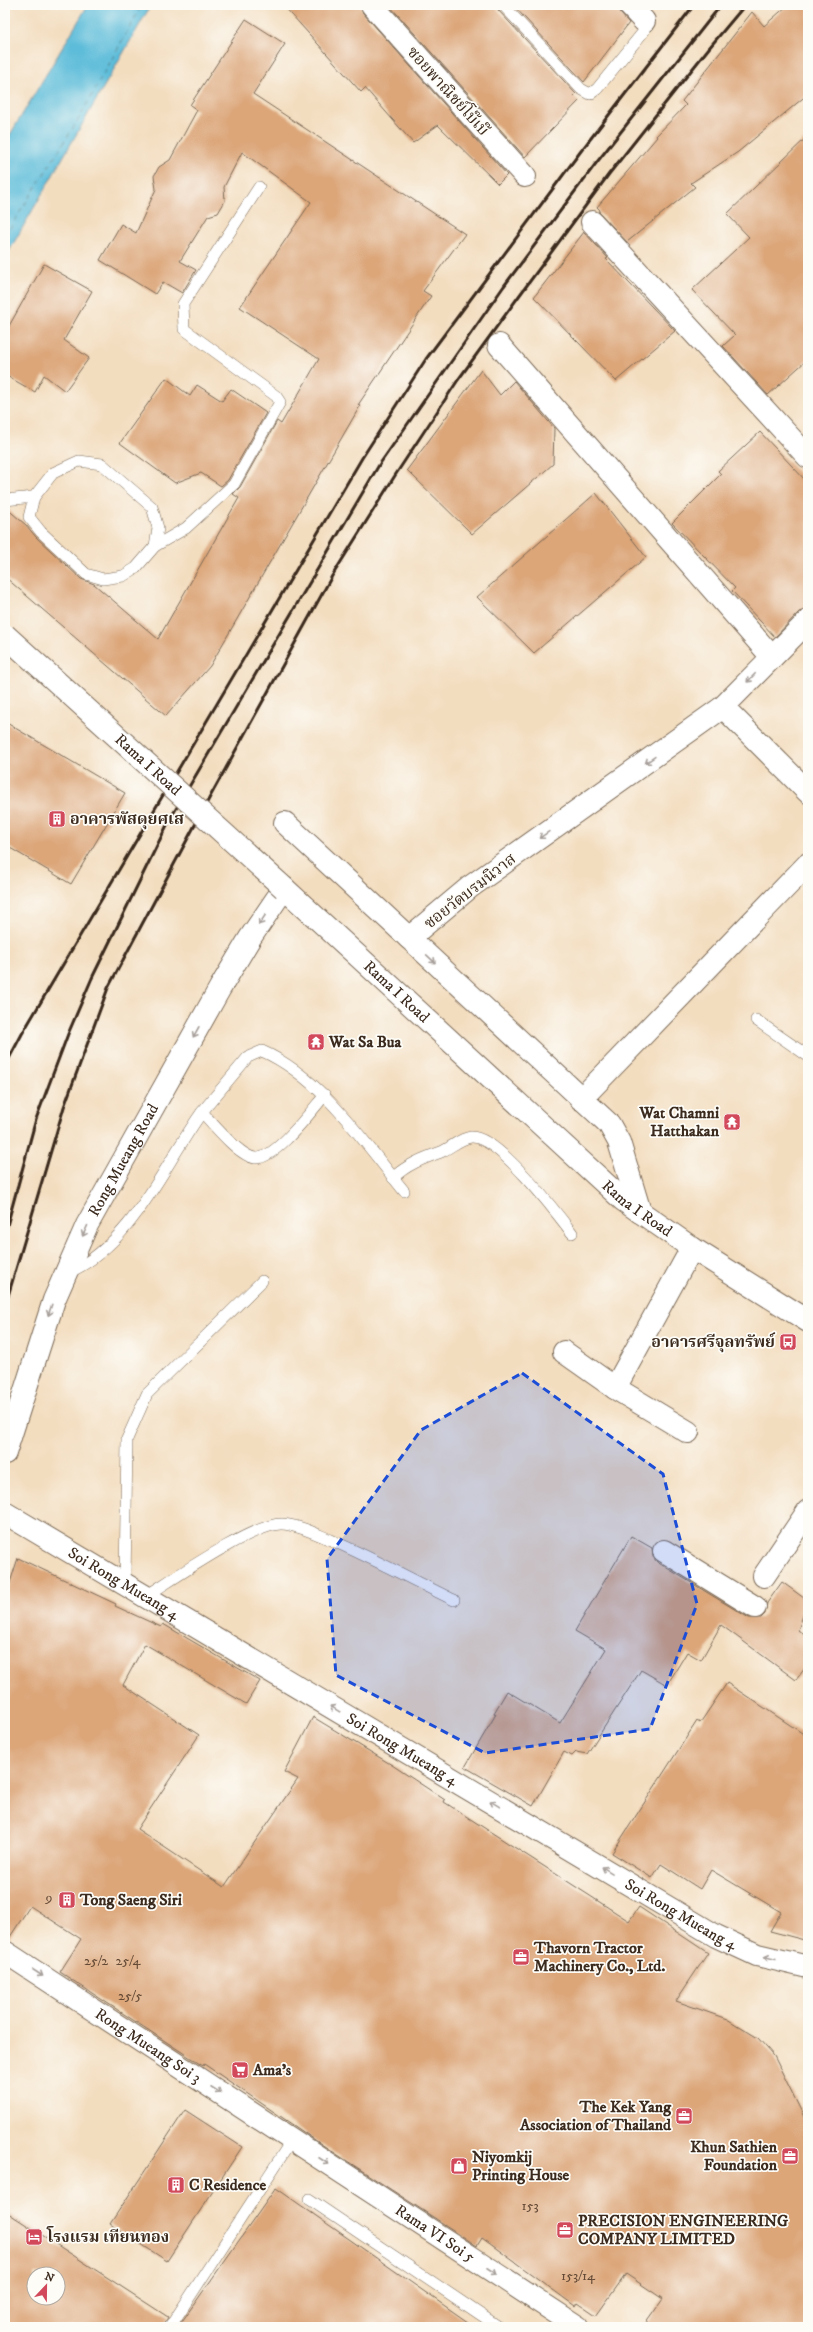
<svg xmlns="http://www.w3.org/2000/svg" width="813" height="2332" font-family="'IM FELL DW Pica','Noto Serif Thai',serif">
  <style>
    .water { fill: #5bbcd9; stroke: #4b737c }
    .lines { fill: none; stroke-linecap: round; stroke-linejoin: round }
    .ferry { stroke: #465d5f; stroke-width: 1; stroke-dasharray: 5 4; stroke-linecap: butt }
    .building { fill: #dca679; fill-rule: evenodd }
    .service-casing { stroke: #7b6956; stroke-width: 12 }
    .minor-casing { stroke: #7b6956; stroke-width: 24 }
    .tertiary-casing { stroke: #7b6956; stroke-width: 24 }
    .secondary-casing { stroke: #7b6956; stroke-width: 24 }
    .service { stroke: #fff; stroke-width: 11 }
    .minor { stroke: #fff; stroke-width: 22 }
    .tertiary { stroke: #fff; stroke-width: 22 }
    .secondary { stroke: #fff; stroke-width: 22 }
    .rail { stroke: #3b2a1e; stroke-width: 3 }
    .secondary-bridge-casing { stroke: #7b6956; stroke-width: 24; stroke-linecap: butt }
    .secondary-bridge { stroke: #fff; stroke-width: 22 }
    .oneway { stroke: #a79f9a }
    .marked { fill: #1d4ed8; fill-opacity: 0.2; stroke: #1d4ed8; stroke-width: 3; stroke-dasharray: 8 5; stroke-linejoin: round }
    .labels { text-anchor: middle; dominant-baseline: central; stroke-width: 3.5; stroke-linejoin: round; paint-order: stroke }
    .number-label { font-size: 14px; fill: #634935 }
    .street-label { font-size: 16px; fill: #3b2a1e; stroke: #fdfcf7 }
    .poi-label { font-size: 16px; font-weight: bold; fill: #3b2a1e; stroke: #fdfcf7; text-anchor: start }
  </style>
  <rect width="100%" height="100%" fill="#fdfcf7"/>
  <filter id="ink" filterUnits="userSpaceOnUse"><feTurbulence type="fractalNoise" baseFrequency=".025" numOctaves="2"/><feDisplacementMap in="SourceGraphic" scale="8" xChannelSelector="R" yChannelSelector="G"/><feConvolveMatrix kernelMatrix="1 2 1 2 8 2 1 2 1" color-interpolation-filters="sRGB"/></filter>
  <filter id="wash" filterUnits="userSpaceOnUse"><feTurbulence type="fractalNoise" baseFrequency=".012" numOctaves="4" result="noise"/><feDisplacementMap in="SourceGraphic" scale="16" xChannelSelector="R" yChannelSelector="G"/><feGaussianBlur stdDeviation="0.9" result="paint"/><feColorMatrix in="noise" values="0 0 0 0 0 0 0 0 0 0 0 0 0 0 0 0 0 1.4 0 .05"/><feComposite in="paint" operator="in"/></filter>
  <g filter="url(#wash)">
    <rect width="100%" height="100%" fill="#f3ddbf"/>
    <!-- water -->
    <path class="water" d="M88,5H151L5,258V143Z"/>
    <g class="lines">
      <!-- ferry -->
      <path class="ferry" d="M5,236L78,120L142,5"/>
    </g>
    <g id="blocks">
      <!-- building -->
      <g class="building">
        <path d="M283,5H360L363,13L507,175L498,184L438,125L413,143L365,88L361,92Z"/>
        <path d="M389,5H496L498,10L576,94L574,96L579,101L525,157Z"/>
        <path d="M513,5H617L620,13L629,23L584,82Z"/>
        <path d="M788,5H808V94L738,152L691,183L695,187L627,242L599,212L600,210L597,207L657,137L656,136L686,105L682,101L752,12L764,26Z"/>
        <path d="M246,19L285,44L253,94L465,234L423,291L431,296L358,405L360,406L210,666L166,716L5,577V507L26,525L36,537L81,579L94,584L158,639L239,498L233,494L240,487L277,421L281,424L319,359L240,307L311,202L242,152L224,187L225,201L218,213L208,216L180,261L196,270L182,293L163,282L155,294L100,260L121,224L136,233L156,189L154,176L159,167L170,160L197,110L190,105Z"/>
        <path d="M808,136V359L768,395L723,346L735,335L692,290L749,237L727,214Z"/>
        <path d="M584,232L608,258L606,259L675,331L616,381L534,297Z"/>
        <path d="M44,264L92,291L64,340L89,358L65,391L44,375L35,392L5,375V333Z"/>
        <path d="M481,370L500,395L514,381L554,428L553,464L472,534L407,470Z"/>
        <path d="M166,378L190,396L197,385L222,401L231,389L266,413L228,480L221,486L201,473L175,483L120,443Z"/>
        <path d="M760,432L808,483V609L799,612L775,637L732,591L735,588L672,523L721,474L718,471Z"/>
        <path d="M596,493L646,557L534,653L477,597Z"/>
        <path d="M5,722L125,793L71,884L5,845Z"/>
        <path d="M631,1536L652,1548L653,1557L657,1562L749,1618H761L765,1614L767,1603L782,1582L808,1601L798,1630L808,1638V1664L796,1680L721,1625L701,1660L687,1652L667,1685L641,1670L587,1754L576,1752L572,1756L564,1752L533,1806L465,1767L496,1714L494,1713L507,1691L560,1723L606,1649L575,1631Z"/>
        <path d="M18,1558L116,1604L115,1606L161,1627L163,1624L260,1681L246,1704L145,1644L123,1685L199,1735L137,1829L224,1887L298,1779L284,1772L313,1717L392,1765L445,1800L444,1802L629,1921L639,1907L708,1953L676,2001L727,2019L758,2038L774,2056L808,2125V2327H643L663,2299L626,2274L596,2316L577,2303L575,2306L482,2238L477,2246L453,2230L318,2142L204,2064L203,2066L60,1972L81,1939L30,1906L8,1940H5V1598Z"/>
        <path d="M727,1683L808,1737V1941L770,1931L781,1912L711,1870L700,1889L661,1864L652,1878L612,1853L697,1721L700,1723Z"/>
        <path d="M185,2110L242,2147L167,2261L110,2224Z"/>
        <path d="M276,2188L475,2327H178Z"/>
        <path d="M5,2211L168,2317L163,2327H5ZM34,2274H58V2298H34Z"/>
      </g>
    </g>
  </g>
  <g filter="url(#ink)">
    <use href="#blocks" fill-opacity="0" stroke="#7b6956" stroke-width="1"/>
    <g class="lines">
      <defs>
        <g id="service">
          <path d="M503,5L581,89L590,94L597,89L644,31V21"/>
          <path d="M5,500L34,497L53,473L79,461L102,464L152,507L158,528L155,546L136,568L123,576L103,579L86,574L41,532L29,517L34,497"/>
          <path d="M155,546L186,528L234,484L280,402L276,396L184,329L183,304L259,187"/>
          <path d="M756,1020L808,1056"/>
          <path d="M202,1112L248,1057L262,1051C321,1077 364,1142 404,1191"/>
          <path d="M393,1178C406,1165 424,1158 441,1152C450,1148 461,1138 471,1137C497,1135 556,1212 572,1233"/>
          <path d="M68,1273C133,1243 162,1168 202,1112C213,1124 239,1156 255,1158C275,1160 312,1110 325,1095"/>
          <path d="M125,1584L127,1439L147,1394L262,1281"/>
          <path d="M146,1596C173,1579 254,1523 282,1524C299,1525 316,1534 331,1540C372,1558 413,1580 454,1600"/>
          <path d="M309,2199L499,2327"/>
          <path d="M170,2327L292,2140"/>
        </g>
        <g id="minor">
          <path d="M372,5L525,176"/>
          <path d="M629,5L644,21"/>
          <path d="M592,222L808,457"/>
          <path d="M499,345L772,657"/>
          <path d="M723,707L808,792"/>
          <path d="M285,823L409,938"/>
          <path d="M581,1099L808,864"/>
          <path d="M640,1212L619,1142L609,1124L409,938L470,887L723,707L808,621"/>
          <path d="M564,1352L615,1388L688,1432"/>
          <path d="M615,1388L692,1248"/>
          <path id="s1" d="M5,1513L716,1936L757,1955L808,1967"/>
          <path d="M664,1551L755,1607"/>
          <path d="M764,1576L808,1511"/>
          <path id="s2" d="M5,1952L578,2327"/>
        </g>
        <g id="tertiary">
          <path id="s3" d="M5,1453L54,1300L87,1225L220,988L250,938L284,888"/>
        </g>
        <g id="secondary">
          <path id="s4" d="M284,888L623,1200L692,1248L808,1321"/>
        </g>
      </defs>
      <!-- service casing -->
      <use href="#service" class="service-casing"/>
      <!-- minor casing -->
      <use href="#minor" class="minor-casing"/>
      <!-- tertiary casing -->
      <use href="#tertiary" class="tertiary-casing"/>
      <!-- secondary casing -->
      <use href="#secondary" class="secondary-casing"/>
      <!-- service -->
      <use href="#service" class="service"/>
      <!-- minor -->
      <use href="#minor" class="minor"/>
      <!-- tertiary -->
      <use href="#tertiary" class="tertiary"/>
      <!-- secondary -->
      <use href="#secondary" class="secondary"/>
      <!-- rail -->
      <g class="rail">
        <path d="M5,1066L22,1034L362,458L426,359L581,151L694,5"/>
        <path d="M5,1233L36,1119L68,1034L92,978L170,819L379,465L504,286L597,162L721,5"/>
        <path d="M5,1306L64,1107L108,988L211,795L332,576L396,474L458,380L519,296L609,174L709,48L745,5"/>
      </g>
      <defs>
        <g id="secondary-bridge">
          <path id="s5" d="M5,635L284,888"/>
        </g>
      </defs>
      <!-- secondary-bridge casing -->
      <use href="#secondary-bridge" class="secondary-bridge-casing"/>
      <!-- secondary-bridge -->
      <use href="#secondary-bridge" class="secondary-bridge"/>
    </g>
    <!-- one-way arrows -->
    <defs><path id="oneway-shaft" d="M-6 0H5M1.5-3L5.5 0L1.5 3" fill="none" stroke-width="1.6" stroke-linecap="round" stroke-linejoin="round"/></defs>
    <g class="oneway">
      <use href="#oneway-shaft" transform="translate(751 678) rotate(134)"/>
      <use href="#oneway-shaft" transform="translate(650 760) rotate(145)"/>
      <use href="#oneway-shaft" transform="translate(544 835) rotate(145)"/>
      <use href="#oneway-shaft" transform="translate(262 920) rotate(124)"/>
      <use href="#oneway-shaft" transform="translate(431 959) rotate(43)"/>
      <use href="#oneway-shaft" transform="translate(196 1032) rotate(119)"/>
      <use href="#oneway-shaft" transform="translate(85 1231) rotate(115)"/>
      <use href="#oneway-shaft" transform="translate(50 1310) rotate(108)"/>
      <use href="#oneway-shaft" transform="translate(335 1709) rotate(-149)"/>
      <use href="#oneway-shaft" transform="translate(495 1804) rotate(-149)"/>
      <use href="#oneway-shaft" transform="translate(607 1870) rotate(-149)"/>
      <use href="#oneway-shaft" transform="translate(770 1958) rotate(-166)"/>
      <use href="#oneway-shaft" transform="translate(38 1973) rotate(33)"/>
      <use href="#oneway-shaft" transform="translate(216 2090) rotate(33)"/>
      <use href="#oneway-shaft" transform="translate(324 2161) rotate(33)"/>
      <use href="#oneway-shaft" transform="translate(492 2271) rotate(33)"/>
    </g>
  </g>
  <!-- marked area -->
  <path class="marked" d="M522,1373L663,1474L697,1604L650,1729L485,1753L336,1675L327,1559L421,1430Z"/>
  <!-- icons -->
  <defs>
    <symbol id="building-square" viewBox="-11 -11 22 22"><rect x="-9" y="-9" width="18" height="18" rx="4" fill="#d1495b" stroke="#fdfcf7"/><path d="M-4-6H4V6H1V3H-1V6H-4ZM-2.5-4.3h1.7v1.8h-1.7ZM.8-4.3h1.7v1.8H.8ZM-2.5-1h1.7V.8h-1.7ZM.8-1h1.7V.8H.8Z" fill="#fff"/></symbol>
    <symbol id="temple-square" viewBox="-11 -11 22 22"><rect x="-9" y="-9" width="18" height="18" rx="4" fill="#d1495b" stroke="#fdfcf7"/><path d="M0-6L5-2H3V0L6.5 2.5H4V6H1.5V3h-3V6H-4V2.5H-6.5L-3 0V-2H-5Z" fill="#fff"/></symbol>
    <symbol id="bus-square" viewBox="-11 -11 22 22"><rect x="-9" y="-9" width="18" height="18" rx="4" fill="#d1495b" stroke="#fdfcf7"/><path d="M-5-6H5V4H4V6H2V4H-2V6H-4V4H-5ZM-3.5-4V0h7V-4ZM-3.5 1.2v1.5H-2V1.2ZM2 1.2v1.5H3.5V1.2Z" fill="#fff"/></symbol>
    <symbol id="office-square" viewBox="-11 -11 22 22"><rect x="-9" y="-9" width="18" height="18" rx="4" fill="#d1495b" stroke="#fdfcf7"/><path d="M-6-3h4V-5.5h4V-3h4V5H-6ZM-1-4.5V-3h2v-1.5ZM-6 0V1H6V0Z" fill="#fff"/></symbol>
    <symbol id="supermarket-square" viewBox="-11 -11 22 22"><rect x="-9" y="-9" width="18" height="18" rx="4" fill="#d1495b" stroke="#fdfcf7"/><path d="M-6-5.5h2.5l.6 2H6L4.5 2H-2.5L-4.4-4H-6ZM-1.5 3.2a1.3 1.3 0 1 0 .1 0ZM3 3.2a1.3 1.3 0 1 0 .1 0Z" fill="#fff"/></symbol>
    <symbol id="shop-square" viewBox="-11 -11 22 22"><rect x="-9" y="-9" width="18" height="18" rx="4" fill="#d1495b" stroke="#fdfcf7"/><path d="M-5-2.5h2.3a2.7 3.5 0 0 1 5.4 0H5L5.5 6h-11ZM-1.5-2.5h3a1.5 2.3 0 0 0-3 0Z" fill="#fff"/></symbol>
    <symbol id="hotel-square" viewBox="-11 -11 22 22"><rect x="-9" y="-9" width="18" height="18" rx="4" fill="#d1495b" stroke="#fdfcf7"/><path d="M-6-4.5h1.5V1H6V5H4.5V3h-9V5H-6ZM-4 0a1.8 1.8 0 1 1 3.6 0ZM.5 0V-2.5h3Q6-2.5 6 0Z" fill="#fff"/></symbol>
  </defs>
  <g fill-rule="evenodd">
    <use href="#building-square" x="47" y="809" width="20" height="20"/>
    <use href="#temple-square" x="306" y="1032" width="20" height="20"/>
    <use href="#temple-square" x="722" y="1112" width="20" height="20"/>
    <use href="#bus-square" x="778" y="1332" width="20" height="20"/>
    <use href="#building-square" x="57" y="1890" width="20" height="20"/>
    <use href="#office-square" x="511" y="1947" width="20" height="20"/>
    <use href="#supermarket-square" x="230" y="2060" width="20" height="20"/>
    <use href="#office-square" x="674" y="2106" width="20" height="20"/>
    <use href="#office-square" x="780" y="2146" width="20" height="20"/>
    <use href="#shop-square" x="449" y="2156" width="20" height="20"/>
    <use href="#building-square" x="166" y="2175" width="20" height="20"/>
    <use href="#office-square" x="555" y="2220" width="20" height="20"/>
    <use href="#hotel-square" x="24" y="2227" width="20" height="20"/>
  </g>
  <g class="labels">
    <!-- number labels -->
    <g class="number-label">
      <text x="49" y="1898">9</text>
      <text x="96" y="1961">25/2</text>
      <text x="128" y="1961">25/4</text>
      <text x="130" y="1996">25/5</text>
      <text x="530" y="2206">153</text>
      <text x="578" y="2276">153/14</text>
    </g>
    <!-- street labels -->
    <g class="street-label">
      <text transform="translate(448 91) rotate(48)">ซอยพาณิชย์โบ๊เบ๊</text>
      <text stroke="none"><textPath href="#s5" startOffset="193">Rama I Road</textPath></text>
      <text transform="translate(470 891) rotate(-38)">ซอยวัดบรมนิวาส</text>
      <text stroke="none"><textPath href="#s4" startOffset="153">Rama I Road</textPath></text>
      <text stroke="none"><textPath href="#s3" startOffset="317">Rong Mueang Road</textPath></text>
      <text stroke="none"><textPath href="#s4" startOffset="477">Rama I Road</textPath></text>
      <text stroke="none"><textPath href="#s1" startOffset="138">Soi Rong Mueang 4</textPath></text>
      <text stroke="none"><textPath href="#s1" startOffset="462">Soi Rong Mueang 4</textPath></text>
      <text stroke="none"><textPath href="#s1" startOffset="786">Soi Rong Mueang 4</textPath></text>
      <text stroke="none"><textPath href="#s2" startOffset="171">Rong Mueang Soi 3</textPath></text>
      <text stroke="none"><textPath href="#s2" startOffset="514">Rama VI Soi 5</textPath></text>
    </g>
    <!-- poi labels -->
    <g class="poi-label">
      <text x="70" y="819">อาคารพัสดุยศเส</text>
      <text x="329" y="1042">Wat Sa Bua</text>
      <text x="719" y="1113" text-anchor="end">Wat Chamni<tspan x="719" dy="18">Hatthakan</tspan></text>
      <text x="775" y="1342" text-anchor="end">อาคารศรีจุลทรัพย์</text>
      <text x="80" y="1900">Tong Saeng Siri</text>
      <text x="534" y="1948">Thavorn Tractor<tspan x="534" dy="18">Machinery Co., Ltd.</tspan></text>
      <text x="253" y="2070">Ama's</text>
      <text x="671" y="2107" text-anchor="end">The Kek Yang<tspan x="671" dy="18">Association of Thailand</tspan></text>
      <text x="777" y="2147" text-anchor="end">Khun Sathien<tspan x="777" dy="18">Foundation</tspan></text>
      <text x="472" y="2157">Niyomkij<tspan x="472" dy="18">Printing House</tspan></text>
      <text x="189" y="2185">C Residence</text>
      <text x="578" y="2221">PRECISION ENGINEERING<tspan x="578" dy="18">COMPANY LIMITED</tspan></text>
      <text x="47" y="2237">โรงแรม เทียนทอง</text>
    </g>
  </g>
  <!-- margin -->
  <rect width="813" height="2332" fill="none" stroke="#fdfcf7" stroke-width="20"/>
  <!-- north arrow -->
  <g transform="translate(46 2286) rotate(22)"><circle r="19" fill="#fdfcf7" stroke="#afa8a0"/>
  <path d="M0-3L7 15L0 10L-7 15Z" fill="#d1495b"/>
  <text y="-6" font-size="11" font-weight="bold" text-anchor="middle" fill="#3b2a1e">N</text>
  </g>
</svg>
